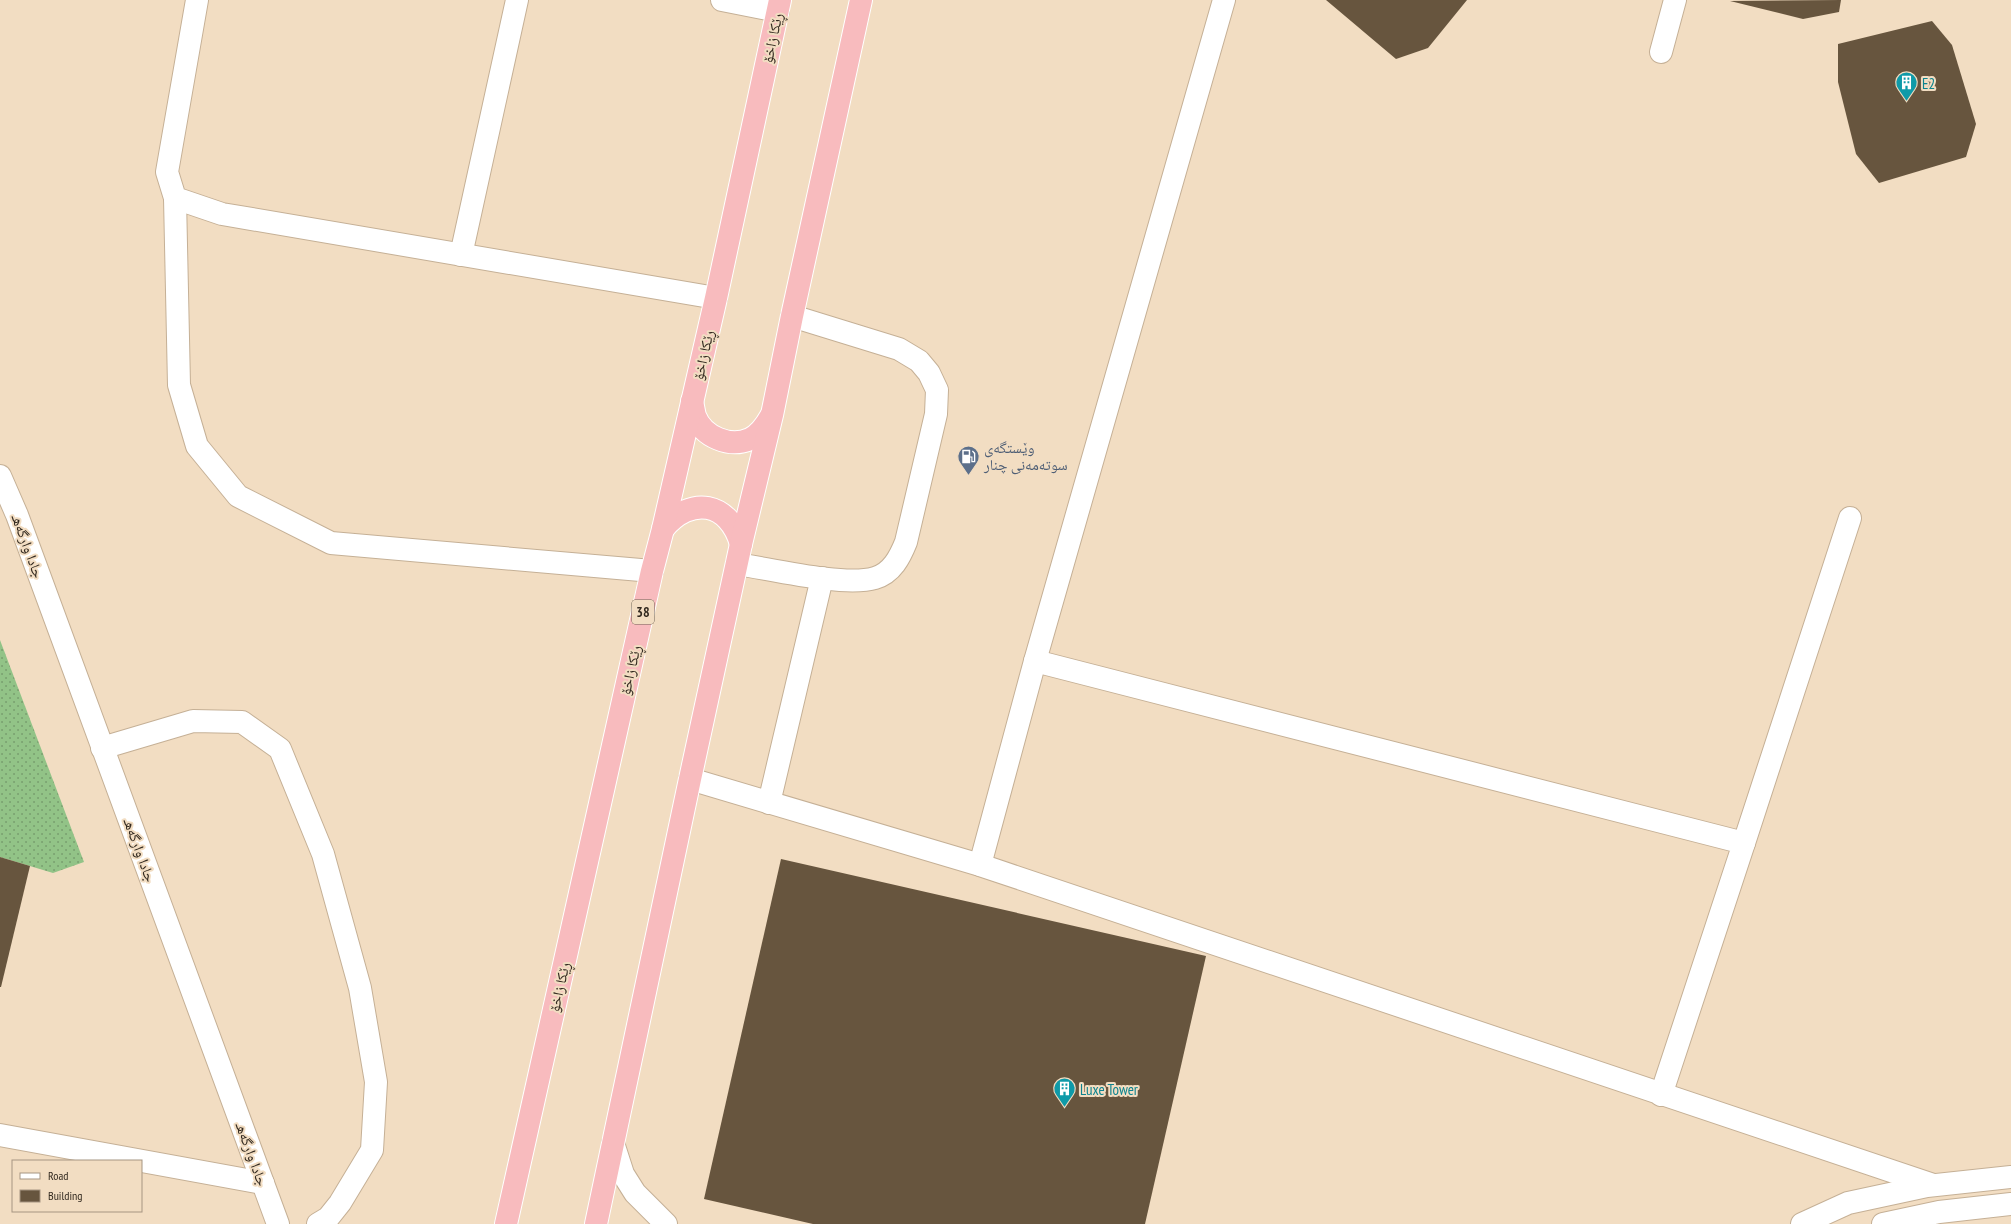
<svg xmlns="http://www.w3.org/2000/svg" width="2011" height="1224" font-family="'PT Sans Narrow','Noto Naskh Arabic',sans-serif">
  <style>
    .garden { fill: url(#garden-dots) }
    .building { fill: #67553e }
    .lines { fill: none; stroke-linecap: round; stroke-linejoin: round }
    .minor-casing { stroke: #c5b096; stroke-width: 24 }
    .highway-casing { stroke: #fff; stroke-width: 24 }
    .minor { stroke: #fff; stroke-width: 22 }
    .highway { stroke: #f8bbbe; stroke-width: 22 }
    .labels { text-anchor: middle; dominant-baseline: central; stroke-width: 4; stroke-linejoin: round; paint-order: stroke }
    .shield { fill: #f2ddc2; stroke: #6c6051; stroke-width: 1 }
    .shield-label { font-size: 14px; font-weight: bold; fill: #332a20 }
    .street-label { font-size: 15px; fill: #332a20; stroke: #f2ddc2 }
    .culture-label { font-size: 15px; fill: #0d838f; stroke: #f2ddc2; text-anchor: start }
    .service-label { font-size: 15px; fill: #4e5e75; stroke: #f2ddc2; text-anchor: start }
  </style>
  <defs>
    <pattern id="garden-dots" width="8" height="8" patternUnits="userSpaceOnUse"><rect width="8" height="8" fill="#92c387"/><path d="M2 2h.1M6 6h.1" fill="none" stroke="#789f6e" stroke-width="1.8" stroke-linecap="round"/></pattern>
  </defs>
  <rect width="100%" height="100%" fill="#f2ddc2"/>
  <!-- garden -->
  <path class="garden" d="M0,640L84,862L53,873L0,857Z"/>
  <!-- building -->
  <g class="building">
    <path d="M1326,0H1467L1428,48L1396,59Z"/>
    <path d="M1841,0L1839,12L1803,19L1730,1Z"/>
    <path d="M1932,21L1952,45L1976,124L1966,157L1879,183L1856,154L1838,82V44Z"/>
    <path d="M0,857L30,866L1,987H0Z"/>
    <path d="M781,859L1206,956L1145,1224H813L704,1199Z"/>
  </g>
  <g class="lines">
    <defs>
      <g id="minor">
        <path d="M197,0L167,172L175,198L222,214L716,298"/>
        <path d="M722,0L778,11"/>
        <path d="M1661,52L1675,0"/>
        <path d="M175,198L179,385L197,446L238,496L331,543L652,571"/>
        <path d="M461,255L517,0"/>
        <path d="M0,476L17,515L278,1224"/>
        <path d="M737,564C771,569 844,587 875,578C892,573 900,557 906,542L936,414L937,390L929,373L919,361L899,349L792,316"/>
        <path d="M1035,661L1744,843L1661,1095"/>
        <path d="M102,748L193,721L242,722L280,749L323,854L360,988L376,1082L372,1150L340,1203L328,1218L318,1224"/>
        <path d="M690,779L980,865L1933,1185"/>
        <path d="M769,803L822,578"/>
        <path d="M1744,843L1850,518"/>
        <path d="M980,865L1035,661L1224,0"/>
        <path d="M0,1135L263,1183"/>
        <path d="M613,1143L623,1174L635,1193L666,1224"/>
        <path d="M1802,1224L1848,1203L1927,1186L2011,1177"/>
        <path d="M1883,1224L1939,1212L2011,1204"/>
      </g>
      <g id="highway">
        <path d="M692,401C693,406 694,412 695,416C703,437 730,448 750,439C760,434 766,425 771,416"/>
        <path d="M663,529C691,495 729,502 741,544"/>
        <path d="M506,1224L652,571L663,529L716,298L780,0"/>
        <path d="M596,1224L690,779L741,544L772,415L792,316L861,0"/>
      </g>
    </defs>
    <!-- minor casing -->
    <use href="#minor" class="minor-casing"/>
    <!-- highway casing -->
    <use href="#highway" class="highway-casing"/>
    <!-- minor -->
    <use href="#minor" class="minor"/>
    <!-- highway -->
    <use href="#highway" class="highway"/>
  </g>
  <!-- icons -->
  <defs>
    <symbol id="building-pin" viewBox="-11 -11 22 30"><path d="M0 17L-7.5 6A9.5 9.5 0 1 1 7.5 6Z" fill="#0f9aa8" stroke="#f2ddc2"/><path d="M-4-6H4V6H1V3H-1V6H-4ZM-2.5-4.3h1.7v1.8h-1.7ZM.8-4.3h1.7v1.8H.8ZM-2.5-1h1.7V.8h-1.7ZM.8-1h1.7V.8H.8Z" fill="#fff"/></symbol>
    <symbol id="fuel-pin" viewBox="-11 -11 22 30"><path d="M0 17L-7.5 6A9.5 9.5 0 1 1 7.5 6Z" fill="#5c6f8a" stroke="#f2ddc2"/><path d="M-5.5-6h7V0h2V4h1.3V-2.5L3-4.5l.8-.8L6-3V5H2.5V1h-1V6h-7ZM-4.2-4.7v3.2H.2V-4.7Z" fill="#fff"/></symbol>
  </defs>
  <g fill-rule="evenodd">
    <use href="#building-pin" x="1894" y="70" width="25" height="34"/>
    <use href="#fuel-pin" x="956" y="444" width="25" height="34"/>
    <use href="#building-pin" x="1052" y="1076" width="25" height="34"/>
  </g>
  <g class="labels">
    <!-- shield labels -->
    <rect class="shield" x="632" y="600" width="22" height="24" rx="3"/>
    <g class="shield-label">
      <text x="643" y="612">38</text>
    </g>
    <!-- street labels -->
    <g class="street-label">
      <text transform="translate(772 38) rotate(-78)">ڕێکا زاخۆ</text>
      <text transform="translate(703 355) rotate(-77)">ڕێکا زاخۆ</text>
      <text transform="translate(28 546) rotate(70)">جادا وارگه‌هـ</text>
      <text transform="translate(630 670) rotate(-77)">ڕێکا زاخۆ</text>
      <text transform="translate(140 850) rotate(70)">جادا وارگه‌هـ</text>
      <text transform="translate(559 987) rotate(-77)">ڕێکا زاخۆ</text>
      <text transform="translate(252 1154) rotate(70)">جادا وارگه‌هـ</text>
    </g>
    <!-- culture labels -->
    <g class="culture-label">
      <text x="1922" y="83">E2</text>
      <text x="1080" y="1089">Luxe Tower</text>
    </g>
    <!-- service labels -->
    <g class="service-label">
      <text x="984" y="447">وێستگەی<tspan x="984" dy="17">سوتەمەنی چنار</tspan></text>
    </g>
  </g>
  <!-- legend -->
  <rect x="12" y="1160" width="130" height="52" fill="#f2ddc2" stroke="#a69581"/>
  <rect x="20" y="1173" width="20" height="6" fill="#ffffff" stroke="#a69581"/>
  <text x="48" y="1180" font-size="12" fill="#332a20">Road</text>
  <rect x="20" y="1190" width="20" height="12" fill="#67553e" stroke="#a69581"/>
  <text x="48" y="1200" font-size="12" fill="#332a20">Building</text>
</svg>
